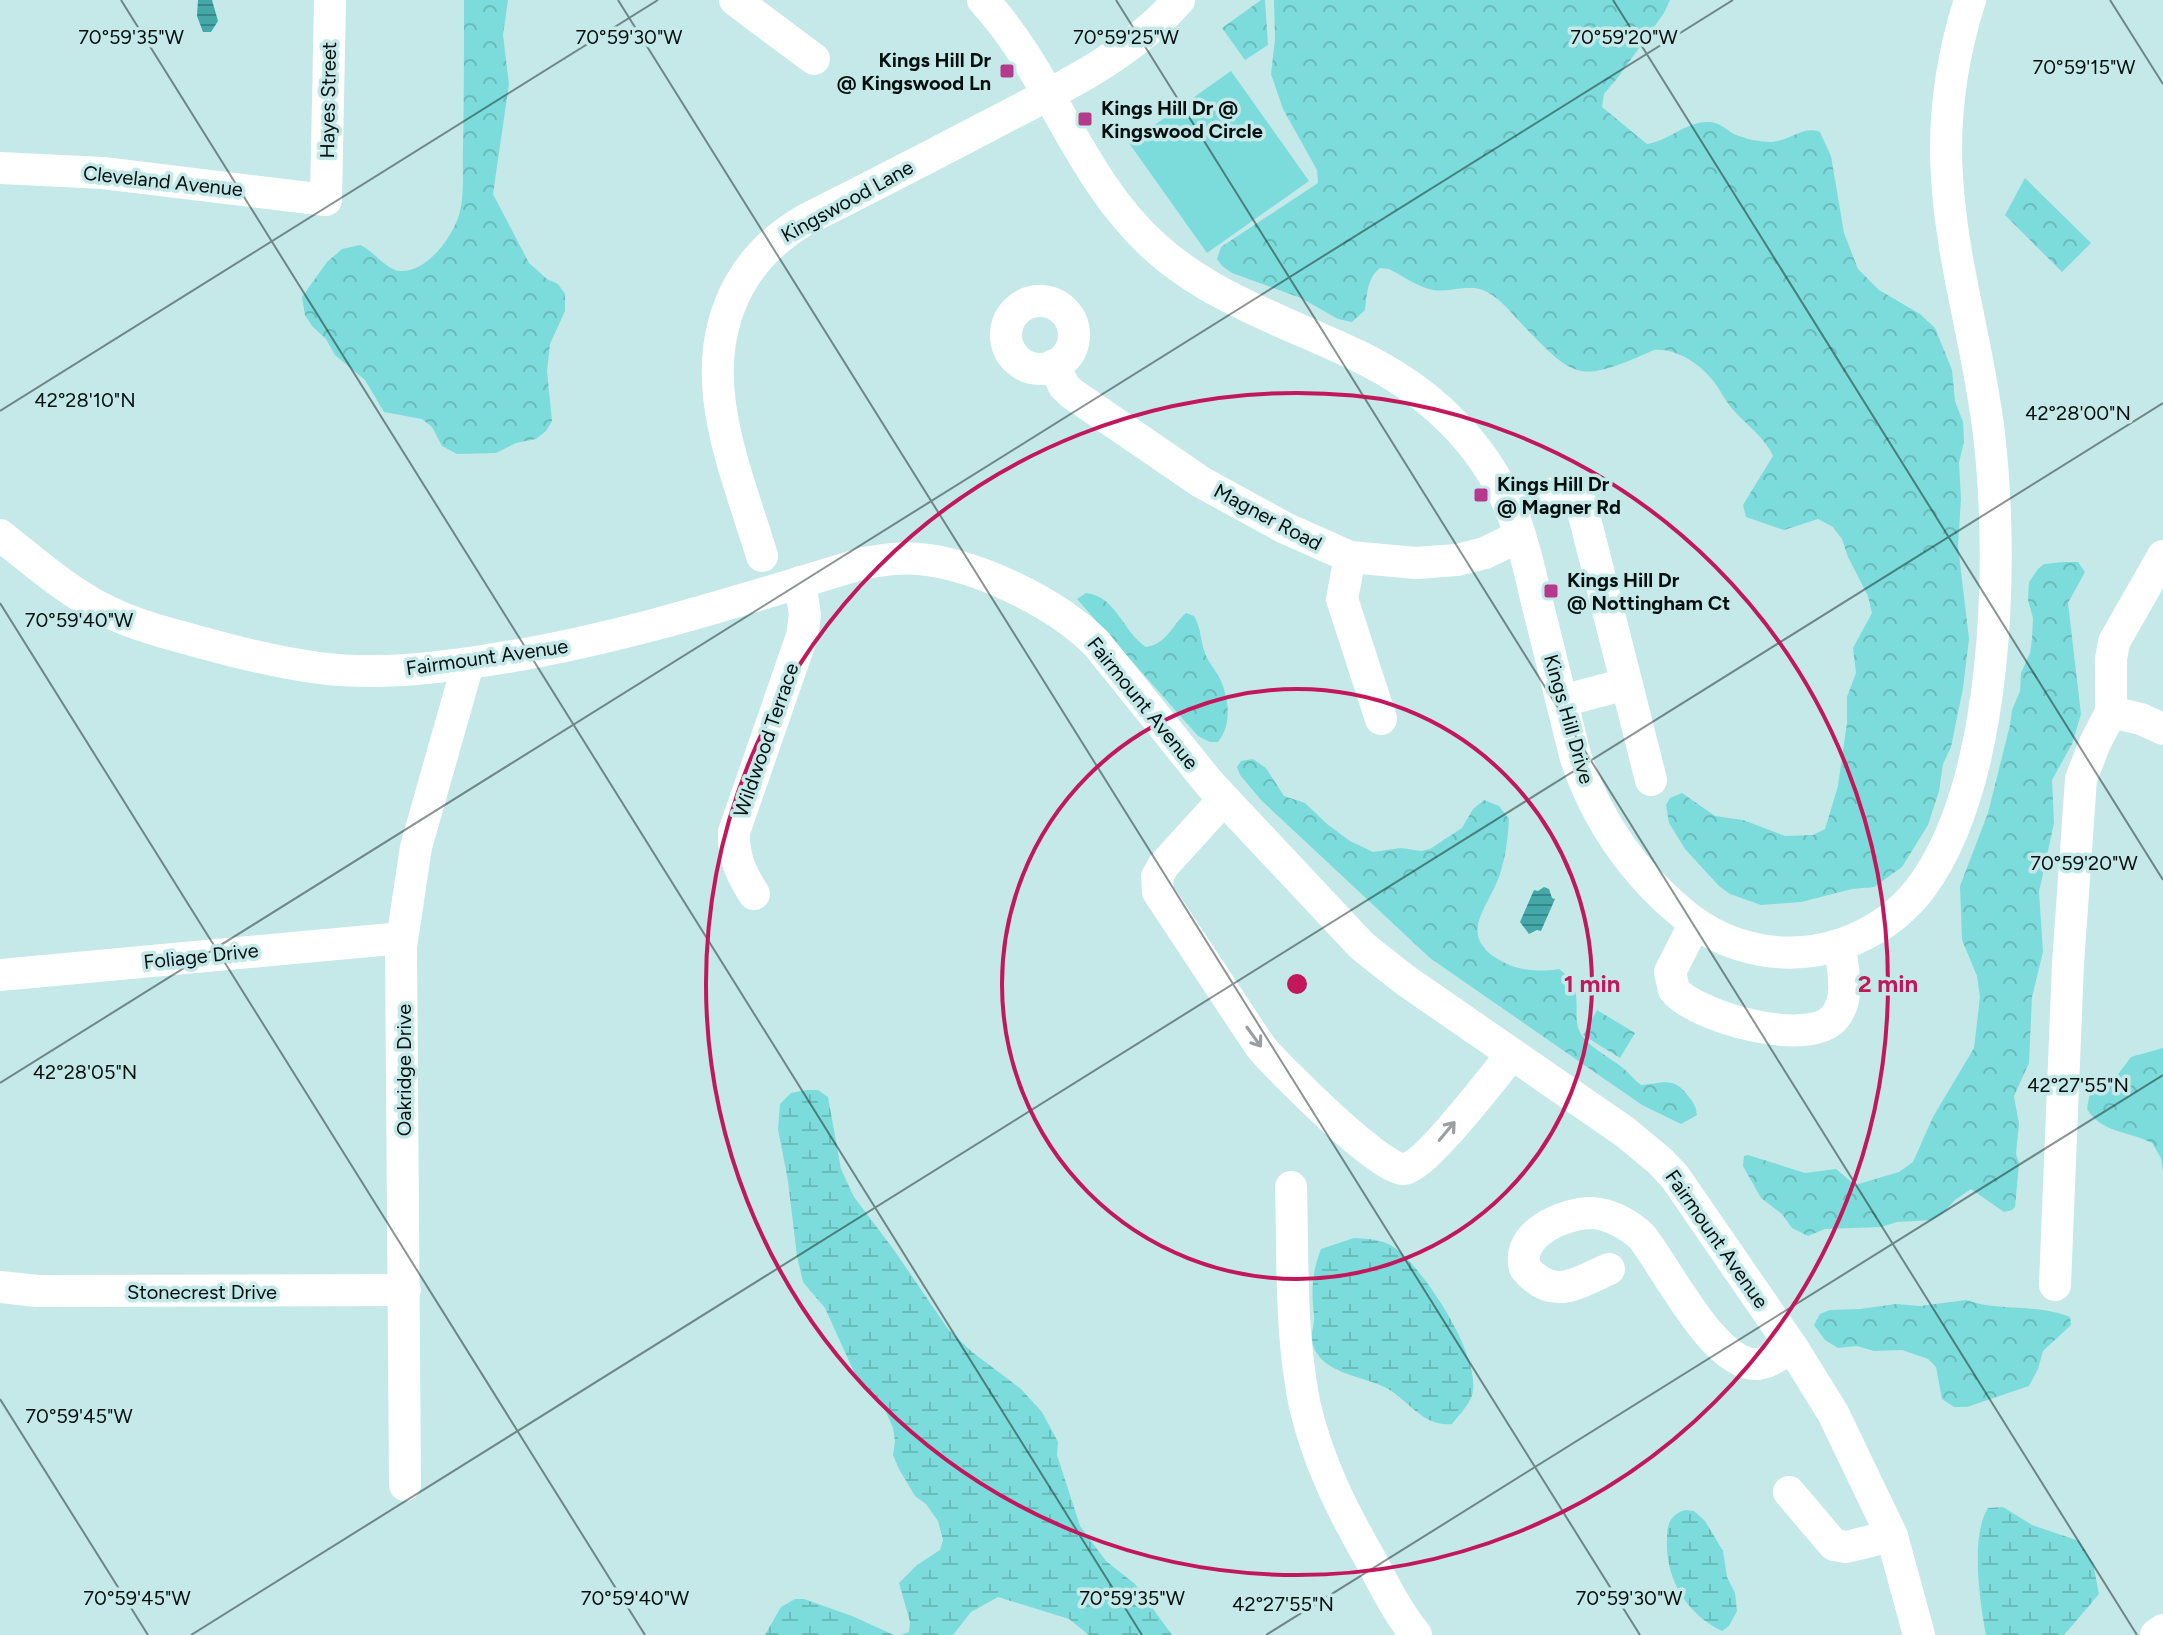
<svg xmlns="http://www.w3.org/2000/svg" width="2163" height="1635" font-family="Figtree,sans-serif">
  <style>
    .forest { fill: url(#forest-crowns) }
    .wetland { fill: url(#wetland-marsh) }
    .pitch { fill: #7cdcdb }
    .water { fill: url(#water-rules) }
    .lines { fill: none; stroke-linecap: round; stroke-linejoin: round }
    .minor { stroke: #fff; stroke-width: 32 }
    .oneway { stroke: #9b9f9f }
    .ticks { fill: none; stroke: #041010; stroke-width: 2; stroke-opacity: 0.45 }
    .ring { fill: none; stroke: #c2185b; stroke-width: 4 }
    .poi-dot { fill: #b63a8b; stroke: #c4e9e8; stroke-width: 3 }
    .labels { text-anchor: middle; dominant-baseline: central; stroke-width: 7; stroke-linejoin: round; paint-order: stroke }
    .poi-label { font-size: 20px; font-weight: bold; fill: #041010; stroke: #c4e9e8; text-anchor: start }
    .street-label { font-size: 20px; fill: #041010; stroke: #c4e9e8 }
    .ticks-label { font-size: 20px; text-anchor: middle; fill: #041010; stroke: #c4e9e8; stroke-width: 7; stroke-linejoin: round; paint-order: stroke }
    .centre { fill: #c2185b; stroke: #c4e9e8; stroke-width: 4 }
    .ring-label { font-size: 24px; text-anchor: middle; font-weight: bold; fill: #c2185b; stroke: #c4e9e8; stroke-width: 7; stroke-linejoin: round; paint-order: stroke }
  </style>
  <defs>
    <pattern id="forest-crowns" width="20" height="18" patternUnits="userSpaceOnUse" patternTransform="scale(2)"><rect width="20" height="18" fill="#7cdcdb"/><path d="M2 6a3 3 0 1 1 6 0M12 15a3 3 0 1 1 6 0" fill="none" stroke="#6abcbb"/></pattern>
    <pattern id="wetland-marsh" width="20" height="14" patternUnits="userSpaceOnUse" patternTransform="scale(2)"><rect width="20" height="14" fill="#7cdcdb"/><path d="M1 5h8M5 5V1M11 12h8M15 12V8" fill="none" stroke="#6abcbb"/></pattern>
    <pattern id="water-rules" width="6" height="5" patternUnits="userSpaceOnUse" patternTransform="scale(2)"><rect width="6" height="5" fill="#43a8a7"/><path d="M0 2.5h6" fill="none" stroke="#368787"/></pattern>
  </defs>
  <rect width="100%" height="100%" fill="#c4e9e8"/>
  <!-- forest -->
  <g class="forest">
    <path d="M464,0H508L503,35L509,84L493,194L529,263L547,279L558,284L565,294V311L550,344L547,371L552,421L546,431L536,439L516,443L496,453L457,454L442,446L432,427L422,419L384,412L365,380L335,355L326,339L312,326L305,315L302,297L327,262L342,249L360,245C374,251 386,270 400,271C426,273 452,238 459,215C465,195 462,169 463,148C464,98 464,49 464,0Z"/>
    <path d="M1261,0H1265L1268,45L1245,60L1222,28Z"/>
    <path d="M1274,0H1670L1664,13L1619,76L1604,94L1602,107L1647,144C1668,141 1684,123 1706,122C1718,121 1724,128 1734,134C1744,139 1761,142 1771,142C1788,142 1803,125 1820,132L1831,156L1844,233L1858,269L1879,290L1920,314L1935,328L1952,370L1955,401L1963,422L1964,441L1959,463L1961,499L1958,546L1969,639L1963,688L1951,747L1943,764L1939,791L1928,825L1902,867L1874,887L1852,889L1801,902L1761,905L1730,894L1719,886L1685,849L1669,823L1666,805L1670,798L1682,793L1715,816L1743,820L1785,836L1813,835L1825,829L1838,786L1847,723V697L1856,673L1853,648L1872,613L1868,596L1848,557L1842,539L1833,527L1818,519L1784,530L1746,517L1743,505L1773,456C1765,438 1749,427 1736,413C1725,402 1720,388 1710,377C1697,362 1674,348 1654,350C1577,384 1576,380 1519,321C1509,310 1500,299 1487,292C1470,282 1450,293 1433,290C1418,287 1403,276 1389,269L1380,268C1367,278 1367,295 1365,310L1352,322L1338,319L1301,298L1232,273L1222,266L1217,259L1221,247L1318,183L1317,170L1283,109L1271,74L1275,39Z"/>
    <path d="M2025,178L2091,243L2062,272L2005,215Z"/>
    <path d="M2064,562H2078L2085,572L2068,603L2081,714L2072,744L2052,780L2054,823L2039,892L2043,952L2032,997L2029,1063L2014,1096L2019,1124L2016,1154L2019,1163L2015,1207L2012,1210L2004,1212L1971,1189L1955,1200L1942,1214L1932,1220L1897,1222L1881,1227L1825,1229L1808,1236L1792,1228L1782,1214L1761,1198L1743,1166L1744,1156L1748,1155L1805,1173L1836,1169L1855,1185L1899,1172L1913,1162L1933,1117L1974,1048L1980,997L1977,976L1962,940L1960,886L1988,813L2010,725L2012,710L2020,691L2021,673L2030,653L2032,639L2033,618L2028,600L2029,582L2038,569L2044,564Z"/>
    <path d="M1086,593C1116,596 1123,632 1146,647C1167,644 1172,625 1186,613L1194,616C1201,627 1200,640 1205,653C1208,663 1217,671 1221,681C1229,700 1232,725 1218,742H1210L1198,736L1077,599Z"/>
    <path d="M1253,759L1266,768L1284,796L1305,803L1327,824L1350,841L1373,852L1401,848L1421,851L1430,849L1462,828L1473,809L1484,800L1499,806L1509,819C1508,837 1506,856 1500,874C1489,908 1453,937 1505,963C1521,971 1542,972 1559,969C1590,992 1567,1016 1583,1037C1592,1049 1611,1058 1623,1068C1629,1073 1634,1080 1641,1085C1663,1084 1673,1075 1689,1097C1694,1103 1696,1107 1697,1115L1681,1124L1642,1105L1430,958L1261,800L1240,775L1237,767L1241,761Z"/>
    <path d="M1597,1010L1635,1033L1620,1058L1583,1035Z"/>
    <path d="M2163,1048V1171L2161,1158L2152,1143C2129,1131 2101,1133 2087,1109L2090,1092L2096,1086L2113,1081L2131,1057Z"/>
    <path d="M1966,1300C2000,1312 2036,1303 2070,1317L2071,1325L2043,1351L2038,1369L2029,1386L1967,1407H1954L1942,1399L1936,1367L1928,1359L1902,1350L1874,1351L1857,1346L1838,1348L1825,1340L1814,1325L1820,1314L1830,1310L1860,1309L1896,1304L1920,1306Z"/>
  </g>
  <!-- wetland -->
  <g class="wetland">
    <path d="M807,1090H818L828,1097L841,1169L854,1197L894,1250L948,1329L972,1352L1021,1389L1042,1412L1058,1442L1057,1455L1080,1526L1106,1561L1135,1584L1172,1635H1089L1069,1619L998,1597L971,1612L953,1635H900L909,1632L910,1622L899,1583L917,1565L940,1550L943,1540L938,1521L926,1504L915,1496L899,1469L893,1455L895,1441L893,1428L886,1412L854,1372L825,1308L803,1282L797,1256L788,1181L778,1129L780,1104L791,1093Z"/>
    <path d="M1354,1238C1368,1239 1383,1239 1395,1248C1424,1269 1486,1362 1471,1398C1467,1407 1458,1416 1452,1424C1425,1427 1411,1404 1390,1390C1366,1375 1316,1375 1312,1339C1311,1331 1315,1324 1314,1315C1311,1291 1312,1272 1321,1249Z"/>
    <path d="M2003,1507L2032,1525L2079,1541L2093,1563L2099,1594L2064,1635H1986C1980,1603 1970,1536 1988,1508Z"/>
    <path d="M1685,1510L1694,1511L1705,1521L1723,1551L1727,1577L1735,1593L1737,1611L1729,1626L1722,1631C1686,1614 1665,1578 1667,1539C1667,1524 1670,1515 1685,1510Z"/>
    <path d="M795,1599H804L852,1616L894,1635H765L781,1607Z"/>
  </g>
  <!-- pitch -->
  <path class="pitch" d="M1231,71L1309,181L1207,253L1129,143Z"/>
  <!-- water -->
  <g class="water">
    <path d="M198,0H212L218,21L211,32H203L197,16Z"/>
    <path d="M1544,887L1549,889L1552,898L1555,899L1541,931L1537,930L1529,934L1520,922L1534,890L1538,891Z"/>
  </g>
  <g class="lines">
    <!-- minor -->
    <g class="minor">
      <path d="M735,0L814,59"/>
      <path d="M983,0C1052,75 1078,178 1155,247C1211,298 1289,323 1356,355C1426,388 1485,442 1513,515C1524,542 1530,573 1537,602C1550,653 1562,704 1575,755C1595,818 1634,875 1687,917C1731,951 1788,962 1842,944C1873,933 1900,915 1920,889C1999,784 2004,562 1989,434C1979,348 1952,264 1947,177C1943,117 1952,57 1970,0"/>
      <path d="M0,168L103,173L326,200L330,0"/>
      <circle cx="1040" cy="335" r="34"/>
      <path d="M1054,365L1064,386L1071,393L1201,482L1285,528L1350,557L1416,563L1457,560L1485,553L1520,536"/>
      <path d="M1509,505C1530,500 1566,482 1581,503L1651,780"/>
      <path d="M0,535C34,562 69,593 109,612C140,627 174,635 207,644C243,654 282,663 319,668C374,675 429,669 482,661C613,642 738,601 864,563C882,560 901,557 919,559C976,564 1057,603 1097,644L1209,783L1362,946L1405,980L1625,1132L1660,1161L1675,1177L1792,1347L1833,1413L1892,1536L1919,1635"/>
      <path d="M762,556C736,468 690,372 740,284C755,257 778,236 805,220C867,189 929,157 990,125C1057,90 1128,58 1179,0"/>
      <path d="M1350,557L1342,599L1381,719"/>
      <path d="M1562,701L1626,684"/>
      <path d="M2111,712L2141,719L2163,729"/>
      <path d="M1224,799L1163,866L1157,877L1158,892L1260,1046C1277,1067 1381,1171 1404,1169C1426,1166 1495,1075 1512,1054"/>
      <path d="M754,894C741,874 733,856 734,832L802,636L805,615L800,582"/>
      <path d="M1695,923L1670,972L1674,990C1696,1017 1810,1049 1835,1017C1851,997 1842,968 1840,945"/>
      <path d="M0,975L402,938"/>
      <path d="M1291,1187C1293,1259 1290,1335 1305,1406C1318,1462 1343,1512 1372,1562C1385,1587 1398,1613 1416,1635"/>
      <path d="M1609,1269C1577,1283 1553,1302 1525,1268C1515,1234 1564,1213 1592,1213C1610,1214 1630,1225 1642,1237C1667,1268 1715,1368 1758,1364C1771,1362 1782,1353 1792,1347"/>
      <path d="M2055,1285L2068,964L2081,779L2095,743L2111,712V659L2114,642L2163,556"/>
      <path d="M0,1287L37,1291L405,1290"/>
      <path d="M405,1485L401,947L416,847L468,664"/>
      <path d="M1789,1492L1834,1545L1846,1547L1892,1536"/>
      <path d="M2156,1635L2163,1630"/>
    </g>
  </g>
  <!-- one-way arrows -->
  <defs><path id="oneway-shaft" d="M-6 0H5M1.5-3L5.5 0L1.5 3" fill="none" stroke-width="1.6" stroke-linecap="round" stroke-linejoin="round" transform="scale(2)"/></defs>
  <g class="oneway">
    <use href="#oneway-shaft" transform="translate(1254 1037) rotate(54)"/>
    <use href="#oneway-shaft" transform="translate(1447 1131) rotate(-50)"/>
  </g>
  <!-- ticks -->
  <path class="ticks" d="M121,0L1142,1635M618,0L1640,1635M1116,0L2137,1635M1613,0L2163,880M2110,0L2163,84M0,411L658,0M0,603L645,1635M0,1083L1733,0M0,1399L148,1635M191,1635L2163,403M1266,1635L2163,1075"/>
  <!-- distance rings -->
  <g class="ring">
    <circle cx="1297" cy="984" r="295"/>
    <circle cx="1297" cy="984" r="591"/>
  </g>
  <!-- markers -->
  <g class="poi-dot">
    <rect x="999" y="63" width="16" height="16" rx="4"/>
    <rect x="1077" y="111" width="16" height="16" rx="4"/>
    <rect x="1473" y="487" width="16" height="16" rx="4"/>
    <rect x="1543" y="583" width="16" height="16" rx="4"/>
  </g>
  <g class="labels">
    <!-- poi labels -->
    <g class="poi-label">
      <text x="991" y="60" text-anchor="end">Kings Hill Dr<tspan x="991" dy="23">@ Kingswood Ln</tspan></text>
      <text x="1101" y="108">Kings Hill Dr @<tspan x="1101" dy="23">Kingswood Circle</tspan></text>
      <text x="1497" y="484">Kings Hill Dr<tspan x="1497" dy="23">@ Magner Rd</tspan></text>
      <text x="1567" y="580">Kings Hill Dr<tspan x="1567" dy="23">@ Nottingham Ct</tspan></text>
    </g>
    <!-- street labels -->
    <g class="street-label">
      <text transform="translate(328 100) rotate(-89)">Hayes Street</text>
      <text transform="translate(163 181) rotate(6)">Cleveland Avenue</text>
      <text transform="translate(847 201) rotate(-29)">Kingswood Lane</text>
      <text transform="translate(1268 517) rotate(28)">Magner Road</text>
      <text transform="translate(487 657) rotate(-8)">Fairmount Avenue</text>
      <text transform="translate(1143 703) rotate(51)">Fairmount Avenue</text>
      <text transform="translate(1569 719) rotate(74)">Kings Hill Drive</text>
      <text transform="translate(766 740) rotate(-71)">Wildwood Terrace</text>
      <text transform="translate(201 956) rotate(-6)">Foliage Drive</text>
      <text transform="translate(404 1070) rotate(-90)">Oakridge Drive</text>
      <text transform="translate(1717 1239) rotate(55)">Fairmount Avenue</text>
      <text x="202" y="1292">Stonecrest Drive</text>
    </g>
  </g>
  <g class="ticks-label">
    <text x="131" y="44">70°59'35"W</text>
    <text x="629" y="44">70°59'30"W</text>
    <text x="1126" y="44">70°59'25"W</text>
    <text x="1624" y="44">70°59'20"W</text>
    <text x="2084" y="74">70°59'15"W</text>
    <text x="85" y="407">42°28'10"N</text>
    <text x="2078" y="420">42°28'00"N</text>
    <text x="79" y="627">70°59'40"W</text>
    <text x="2084" y="870">70°59'20"W</text>
    <text x="85" y="1079">42°28'05"N</text>
    <text x="2078" y="1092">42°27'55"N</text>
    <text x="79" y="1423">70°59'45"W</text>
    <text x="137" y="1605">70°59'45"W</text>
    <text x="635" y="1605">70°59'40"W</text>
    <text x="1132" y="1605">70°59'35"W</text>
    <text x="1629" y="1605">70°59'30"W</text>
    <text x="1283" y="1611">42°27'55"N</text>
  </g>
  <circle cx="1297" cy="984" r="12" class="centre"/>
  <g class="ring-label">
    <text x="1592" y="992">1 min</text>
    <text x="1888" y="992">2 min</text>
  </g>
</svg>
